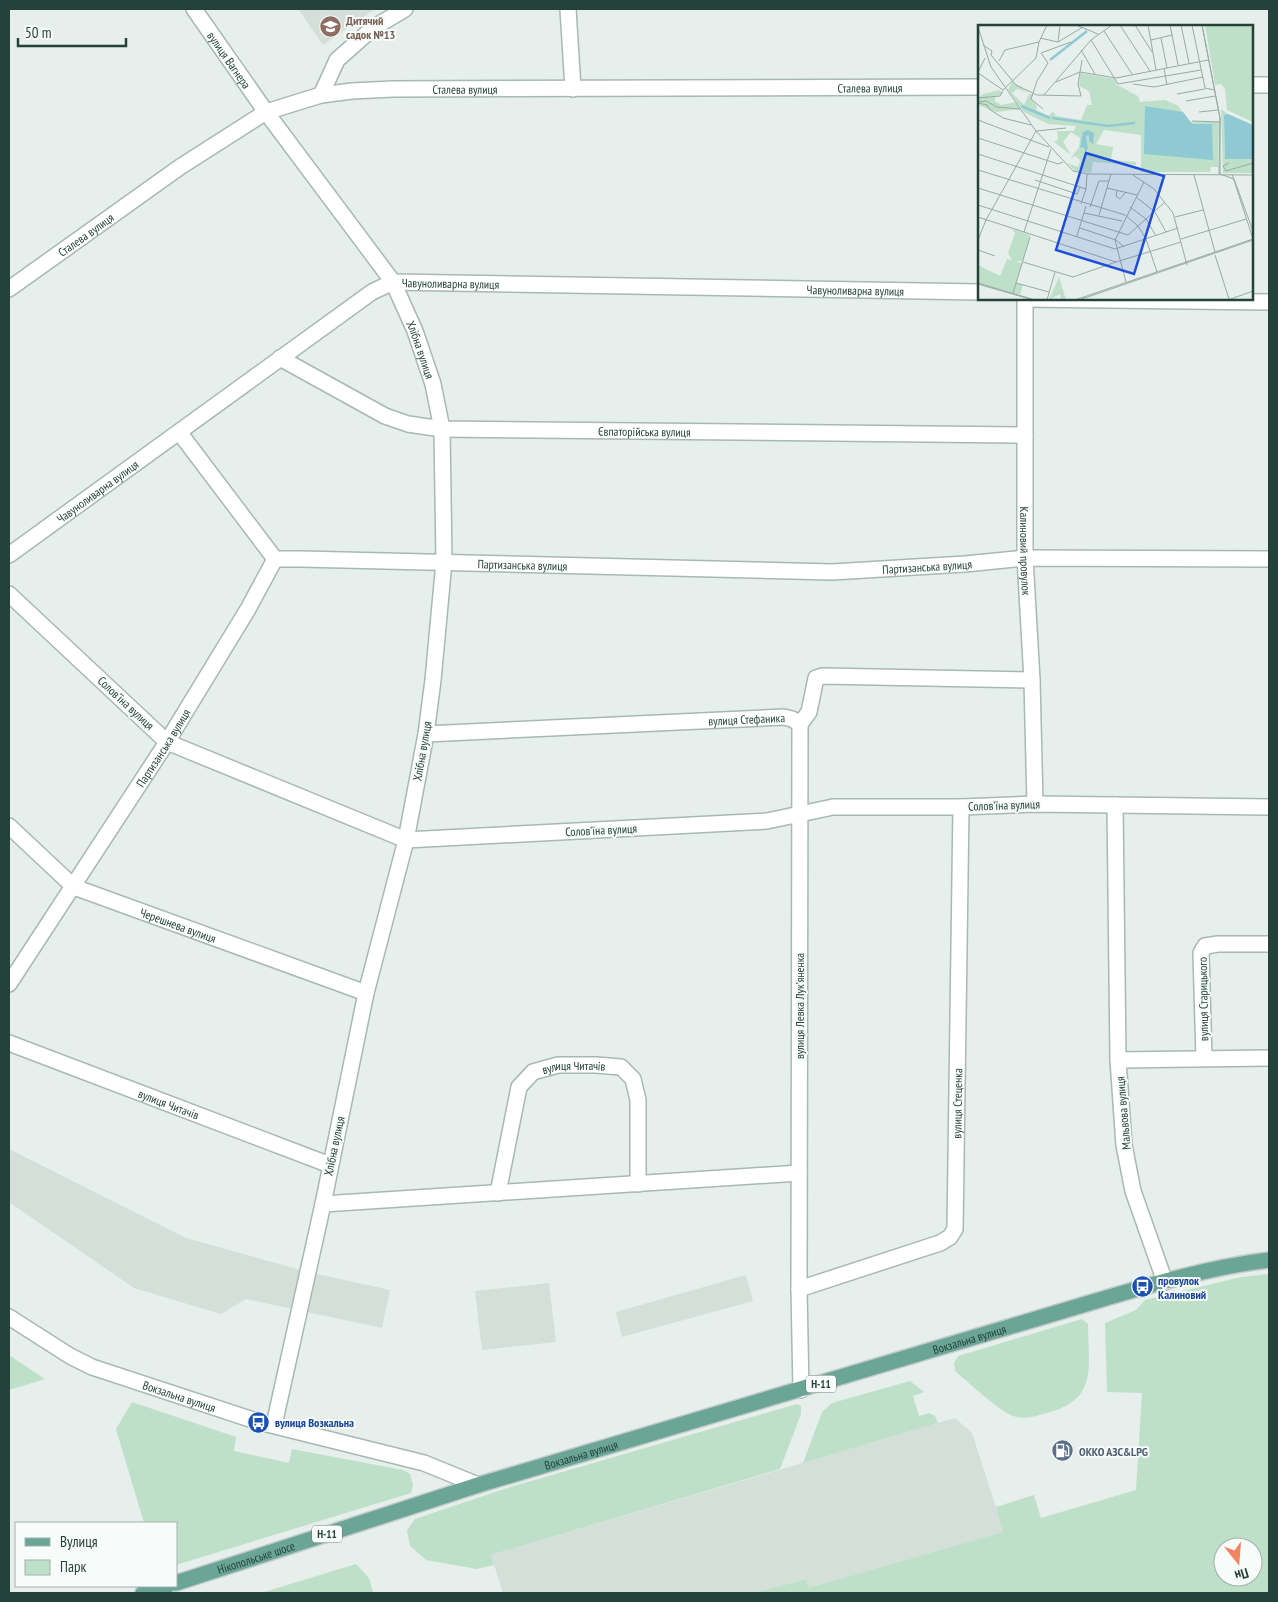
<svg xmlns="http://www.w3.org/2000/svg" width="1278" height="1602" font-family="'PT Sans Narrow',sans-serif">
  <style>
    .built { fill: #d4dfda }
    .green { fill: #bfe0c8; fill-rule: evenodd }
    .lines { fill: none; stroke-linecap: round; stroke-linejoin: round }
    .minor-casing { stroke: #a8b8b2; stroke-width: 18 }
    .tertiary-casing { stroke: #a8b8b2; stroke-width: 18 }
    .primary-casing { stroke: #c2cac8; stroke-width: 18 }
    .minor { stroke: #fff; stroke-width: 15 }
    .tertiary { stroke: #fff; stroke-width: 15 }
    .primary { stroke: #6aa596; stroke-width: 15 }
    .labels { text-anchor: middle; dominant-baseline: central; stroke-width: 4; stroke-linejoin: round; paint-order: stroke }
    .shield { fill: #f7fbf9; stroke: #637a73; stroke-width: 1 }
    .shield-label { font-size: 11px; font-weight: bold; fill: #24423a }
    .education-label { font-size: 12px; font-weight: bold; fill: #785e54; stroke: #f7fbf9; text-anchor: start }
    .street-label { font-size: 12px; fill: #24423a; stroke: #f7fbf9 }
    .transit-label { font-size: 12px; font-weight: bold; fill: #164399; stroke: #f7fbf9; text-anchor: start }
    .service-label { font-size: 12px; font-weight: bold; fill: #4e5e75; stroke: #f7fbf9; text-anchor: start }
    .inset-river { fill: none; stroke: #8ec9d4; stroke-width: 2.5 }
    .inset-road { fill: none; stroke: #98aaa4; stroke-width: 1 }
    .view { fill: #1d4ed8; fill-opacity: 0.15; stroke: #1d4ed8; stroke-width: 2.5 }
    .inset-edge { fill: none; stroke: #24423a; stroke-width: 2.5 }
  </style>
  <rect width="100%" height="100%" fill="#e6efeb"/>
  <!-- built -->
  <g class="built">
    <path d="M298,9H375L323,45Z"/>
    <path d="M9,1149L186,1238L308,1272L390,1290L382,1328L246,1299L221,1314L134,1288L9,1202Z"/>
    <path d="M746,1275L753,1301L622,1337L616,1312Z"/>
    <path d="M549,1283L556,1342L482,1350L475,1291Z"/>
    <path d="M955,1418L972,1433L1004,1532L808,1588L805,1579L754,1593H503L491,1555Z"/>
  </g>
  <!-- green -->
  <g class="green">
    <path d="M1269,1274V1593H754L806,1579L808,1588L1003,1532L996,1507L1034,1495L1041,1518L1136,1490L1142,1393L1107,1392L1105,1323L1136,1310L1145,1300L1241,1277ZM1223,1547H1253V1577H1223Z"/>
    <path d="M1082,1319L1088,1324C1088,1367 1099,1399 1047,1413C1035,1416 1025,1420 1013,1416C998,1410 969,1383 955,1371L954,1363L958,1356Z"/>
    <path d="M9,1355L45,1379L9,1390Z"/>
    <path d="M910,1381L924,1392L913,1396L919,1416L929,1413L935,1416L938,1423L803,1463L822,1412L832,1403Z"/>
    <path d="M132,1402L236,1437L234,1451L289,1463L292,1449L403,1470L410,1474L413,1485L411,1493L176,1565V1523H144L116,1429Z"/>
    <path d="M797,1404L801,1406V1414L780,1469L491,1555L494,1565L477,1569L426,1560L410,1546L407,1530L415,1519L504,1489Z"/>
    <path d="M356,1564L369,1578L373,1593H261Z"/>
  </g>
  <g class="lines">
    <defs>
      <g id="minor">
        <path id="s1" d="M194,9L266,112L393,282L415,331L433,384L442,429L444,562L433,680L426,734L406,840L366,993L323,1204L274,1425"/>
        <path d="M568,9L573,89"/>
        <path d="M1252,85H1269"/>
        <path d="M321,95L337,60L373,28L405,9"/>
        <path id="s2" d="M9,289L180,167L266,112L321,95L352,91L393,89L979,87"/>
        <path id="s3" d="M1025,299V558L1032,680L1035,804"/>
        <path d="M1025,299L1269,302"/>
        <path id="s4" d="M280,358L385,416L408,424L442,429L1025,435"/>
        <path d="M179,432L275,559"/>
        <path id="s5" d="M9,555L372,292L393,282L979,292"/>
        <path d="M9,594L167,742L406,840L767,821L833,807H961L1035,804L1269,807"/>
        <path d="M800,724L799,1289L801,1390"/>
        <path id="s6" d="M426,734L784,717L792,719L800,724L809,712L816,678L822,676L1032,680"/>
        <path d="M1115,805L1118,1060"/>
        <path id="s7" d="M9,826L74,887L366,993"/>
        <path id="s8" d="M9,984L167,742L248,609L275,559H301L832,572L965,564L1025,558L1269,559"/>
        <path id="s9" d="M9,1043L330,1165"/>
        <path d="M1204,1058L1201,953L1205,946L1218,944H1269"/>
        <path id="s10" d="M498,1193L519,1087L533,1072L558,1065H596L621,1067L633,1079L638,1100V1184"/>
        <path d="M323,1204L799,1173"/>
        <path d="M1165,1282L1133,1191L1124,1145L1118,1060L1269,1058"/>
        <path id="s11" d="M799,1289L940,1243L950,1237L955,1229L961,807"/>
      </g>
      <g id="tertiary">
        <path id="s12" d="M9,1317L70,1356L92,1367L259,1422L424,1463L478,1485"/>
      </g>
      <g id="primary">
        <path id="s13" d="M176,1583L478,1485L1096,1301C1153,1284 1211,1267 1269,1260"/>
        <path d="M143,1593L167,1586"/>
      </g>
    </defs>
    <!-- minor casing -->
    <use href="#minor" class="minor-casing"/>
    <!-- tertiary casing -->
    <use href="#tertiary" class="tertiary-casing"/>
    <!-- primary casing -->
    <use href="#primary" class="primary-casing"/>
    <!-- minor -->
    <use href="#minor" class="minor"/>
    <!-- tertiary -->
    <use href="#tertiary" class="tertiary"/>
    <!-- primary -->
    <use href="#primary" class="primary"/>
  </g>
  <!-- icons -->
  <defs>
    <symbol id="school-disc" viewBox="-11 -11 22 22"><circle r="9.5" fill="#8d6e63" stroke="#f7fbf9"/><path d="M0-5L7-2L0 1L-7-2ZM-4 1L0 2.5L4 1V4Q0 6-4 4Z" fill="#fff"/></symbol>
    <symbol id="bus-disc" viewBox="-11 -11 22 22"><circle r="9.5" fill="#1a4fb4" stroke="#f7fbf9"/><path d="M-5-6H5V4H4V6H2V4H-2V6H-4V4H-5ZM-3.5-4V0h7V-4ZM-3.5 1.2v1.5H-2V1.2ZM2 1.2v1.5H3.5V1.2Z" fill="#fff"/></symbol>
    <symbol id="fuel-disc" viewBox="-11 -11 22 22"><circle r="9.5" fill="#5c6f8a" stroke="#f7fbf9"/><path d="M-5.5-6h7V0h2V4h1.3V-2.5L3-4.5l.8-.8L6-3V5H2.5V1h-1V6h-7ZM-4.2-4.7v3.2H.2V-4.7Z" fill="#fff"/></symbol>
  </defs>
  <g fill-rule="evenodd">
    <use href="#school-disc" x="318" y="14" width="25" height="25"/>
    <use href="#bus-disc" x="1130" y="1274" width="25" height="25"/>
    <use href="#bus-disc" x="246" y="1410" width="25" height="25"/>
    <use href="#fuel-disc" x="1050" y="1438" width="25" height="25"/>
  </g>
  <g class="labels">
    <!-- shield labels -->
    <g class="shield">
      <rect x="806" y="1375.5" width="30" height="17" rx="4"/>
      <rect x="312" y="1525.5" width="30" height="17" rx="4"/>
    </g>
    <g class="shield-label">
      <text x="821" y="1384">Н-11</text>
      <text x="327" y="1534">Н-11</text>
    </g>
    <!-- education labels -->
    <g class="education-label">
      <text x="346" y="20">Дитячий<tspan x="346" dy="14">садок №13</tspan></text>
    </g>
    <!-- street labels -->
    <g class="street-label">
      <text stroke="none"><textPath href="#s1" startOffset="62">вулиця Вагнера</textPath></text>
      <text stroke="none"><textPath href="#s2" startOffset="919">Сталева вулиця</textPath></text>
      <text stroke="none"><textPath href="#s2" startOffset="514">Сталева вулиця</textPath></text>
      <text stroke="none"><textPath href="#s2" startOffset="94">Сталева вулиця</textPath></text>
      <text stroke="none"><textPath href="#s5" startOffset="529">Чавуноливарна вулиця</textPath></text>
      <text stroke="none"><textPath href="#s5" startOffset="934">Чавуноливарна вулиця</textPath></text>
      <text stroke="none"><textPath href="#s1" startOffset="411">Хлібна вулиця</textPath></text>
      <text stroke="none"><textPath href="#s4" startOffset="381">Євпаторійська вулиця</textPath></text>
      <text stroke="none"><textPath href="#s5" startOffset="109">Чавуноливарна вулиця</textPath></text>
      <text stroke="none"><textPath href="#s3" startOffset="252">Калиновий провулок</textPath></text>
      <text stroke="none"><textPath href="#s8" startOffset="749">Партизанська вулиця</textPath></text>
      <text stroke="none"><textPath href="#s8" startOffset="1154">Партизанська вулиця</textPath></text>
      <text transform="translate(126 703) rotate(43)">Соловʼїна вулиця</text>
      <text stroke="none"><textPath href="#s6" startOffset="321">вулиця Стефаника</textPath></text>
      <text stroke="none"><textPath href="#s8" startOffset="282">Партизанська вулиця</textPath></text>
      <text transform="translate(422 751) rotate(-80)">Хлібна вулиця</text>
      <text transform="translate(1004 805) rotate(-2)">Соловʼїна вулиця</text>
      <text transform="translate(601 830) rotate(-3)">Соловʼїна вулиця</text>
      <text stroke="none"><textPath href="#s7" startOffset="200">Черешнева вулиця</textPath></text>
      <text transform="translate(1203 999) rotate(-91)">вулиця Старицького</text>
      <text transform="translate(799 1006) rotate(-90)">вулиця Левка Лукʼяненка</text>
      <text stroke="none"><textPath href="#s10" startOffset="170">вулиця Читачів</textPath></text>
      <text stroke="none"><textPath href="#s11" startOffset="295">вулиця Стеценка</textPath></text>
      <text stroke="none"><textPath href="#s9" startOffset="171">вулиця Читачів</textPath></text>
      <text transform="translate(1123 1113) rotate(-95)">Мальвова вулиця</text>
      <text transform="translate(334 1146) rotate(-78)">Хлібна вулиця</text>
      <text stroke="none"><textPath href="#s13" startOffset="830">Вокзальна вулиця</textPath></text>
      <text stroke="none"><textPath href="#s12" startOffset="189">Вокзальна вулиця</textPath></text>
      <text stroke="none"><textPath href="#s13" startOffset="425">Вокзальна вулиця</textPath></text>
      <text stroke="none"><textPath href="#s13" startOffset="84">Нікопольське шосе</textPath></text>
    </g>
    <!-- transit labels -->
    <g class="transit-label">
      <text x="1158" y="1280">провулок<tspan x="1158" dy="14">Калиновий</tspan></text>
      <text x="275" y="1422">вулиця Возкальна</text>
    </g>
    <!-- service labels -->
    <g class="service-label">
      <text x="1079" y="1451">ОККО АЗС&amp;LPG</text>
    </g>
  </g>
  <!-- overview -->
  <g transform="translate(978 25)">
    <rect width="275" height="275" fill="#e6efeb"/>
    <path d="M227,0H275V97L249,85L247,64L243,59L237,60ZM102,48L137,54L139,60L160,71L162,77L187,75L199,80L213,97H241L240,142H233L232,147H163V110L126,105L118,119L135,122L133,135L158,137V140L115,137L113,148L97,146L89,138L100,142L102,135L97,131L92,134L101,122L102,113L93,107L85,117L93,130L76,117L80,114L79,106H96L98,101L70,99L46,87L30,65L34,57L51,68L39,64L34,68L46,80L51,69H54L53,74L59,81L58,85L66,89L71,91L75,86L78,91L103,95L109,80H114L111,66L101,61ZM22,65L25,68L17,72V76L23,80L38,77L42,84L18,87L0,80V73L5,69ZM243,84L250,89L246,90L247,134H275V148H245ZM34,204L52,210L45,236H38L44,238L38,258L45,260L42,270L0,258V240L22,251L29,234L34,235L30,228L37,208ZM81,252L88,275H83L82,269L71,275Z" fill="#bfe0c8"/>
    <path d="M167,81L205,87L214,99H234L235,135L166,129ZM250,89L275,100V134H247L246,90ZM110,105L116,108L115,119L111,116V110L108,111L110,124L107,127L106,122L102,123L105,107Z" fill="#8ec9d4"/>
    <path class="inset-river" d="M72,35L109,6M43,81L72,93M74,93L130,101L157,98"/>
    <path class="inset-road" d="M98,0L120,9M142,0L172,46M157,0L174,27M170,0L178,45M192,0L200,40M203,0L211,38M214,0L227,63L236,65M224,0L242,93L241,149M224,0L242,93V149L256,154L275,206M0,2L13,42L58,106L95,146L110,149L275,150M126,6L154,49M62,13L80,17L105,2M183,13L189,43M113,15L140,59L223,45M173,15L194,10M80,17L82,0M5,20L14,26L13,30L38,60L59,70L103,71L100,59L104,35M103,25L117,49M63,28L70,38L59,56L53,74L65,84M63,28L93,17M21,36L27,25L61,17M186,43L189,60M0,47L7,33M0,48L25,65L58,33L61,17L69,0M78,57L102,47L138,53L230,35M155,59L176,62L225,52M199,69L227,64M66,70L113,15L134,0M0,73L22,71L25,66M208,76L237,71M0,77L8,76L19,82L42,84M0,78L9,80L11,84L25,93L53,100M221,87L240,85M0,95L71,122M214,96L242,97M58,106L88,103M0,113L80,139L85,137M0,129L108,164L109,149M251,138L245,141L248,146L275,138M0,145L147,190L160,201L168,214L179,247M254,149L275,214M155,150L176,164L195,188L209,240M216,150L237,227M57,155L99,169L102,162M0,163L150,210L187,177M129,163L159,170M139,165L138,171L142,174L148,167M158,172L177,187L188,207M103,179L108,164M0,180L137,224L200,203M112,182L121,156H131M152,182L168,194L178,211M106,188L144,196M121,190L133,149M0,192L138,237L203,217M197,192L225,185M102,203L138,215L146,222M46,207L73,124M99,211L108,181M203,214L268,194M0,215L8,195L58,106M0,225L17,231M237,230L251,274M45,237L95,252L138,237M148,257L137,215L166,157M0,258L57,275M38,258L71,267M0,259L55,275M35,268L52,212M69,275L77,247M97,275L275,214M101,275L275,215M250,275L275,266"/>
    <path class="view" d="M108,128L186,151L156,249L78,225Z"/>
    <rect width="275" height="275" class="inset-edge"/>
  </g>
  <!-- border -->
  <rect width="1278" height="1602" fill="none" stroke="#24423a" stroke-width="20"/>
  <!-- legend -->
  <rect x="15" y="1522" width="162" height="65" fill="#f7fbf9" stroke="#a3b1ad"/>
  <rect x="25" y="1538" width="25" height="8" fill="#6aa596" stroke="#a3b1ad"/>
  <text x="60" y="1547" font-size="15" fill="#24423a">Вулиця</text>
  <rect x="25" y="1560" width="25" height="15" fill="#bfe0c8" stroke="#a3b1ad"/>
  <text x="60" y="1572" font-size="15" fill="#24423a">Парк</text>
  <!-- north arrow -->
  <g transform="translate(1238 1562) rotate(163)"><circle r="24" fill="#f7fbf9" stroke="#a3b1ad"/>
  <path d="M0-4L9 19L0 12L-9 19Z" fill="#f4845f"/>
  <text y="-8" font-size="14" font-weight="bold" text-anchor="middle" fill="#24423a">Пн</text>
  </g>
  <!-- scale -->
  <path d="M18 38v8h108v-8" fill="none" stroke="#24423a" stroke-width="2.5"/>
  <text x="25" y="38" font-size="15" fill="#24423a" stroke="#f7fbf9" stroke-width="4" paint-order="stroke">50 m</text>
</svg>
